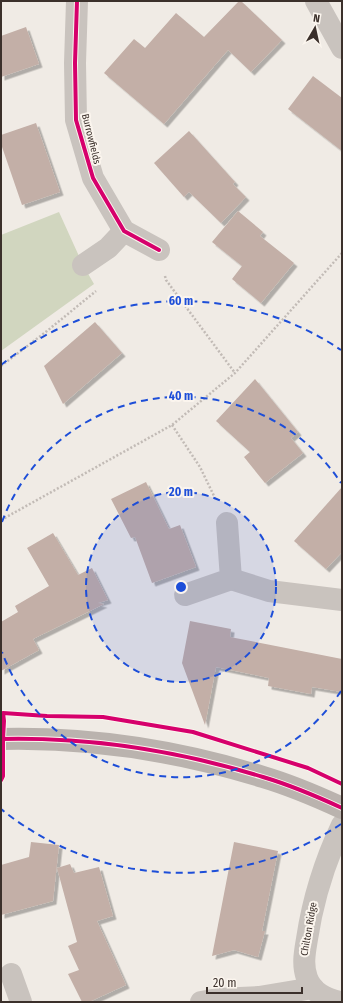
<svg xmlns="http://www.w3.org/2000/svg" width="343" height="1003" font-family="'Fira Sans Condensed',sans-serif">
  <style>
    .green { fill: #d1d6bf }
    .building { fill: #c3afa7; filter: url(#shadow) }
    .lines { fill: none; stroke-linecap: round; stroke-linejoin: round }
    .path { stroke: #c2bbb6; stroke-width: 2.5; stroke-dasharray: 2 2; stroke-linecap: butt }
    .street { stroke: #c9c3be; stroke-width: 22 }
    .secondary { stroke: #bab3ae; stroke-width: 22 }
    .cycleway-casing { stroke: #fbf5ee; stroke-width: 6 }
    .cycleway { stroke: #d6006c; stroke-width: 4 }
    .ring { fill: none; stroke: #1d4ed8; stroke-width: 2; stroke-dasharray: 7 5 }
    .labels { text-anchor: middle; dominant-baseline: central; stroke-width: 4; stroke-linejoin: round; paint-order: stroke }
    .street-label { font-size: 10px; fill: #3b302b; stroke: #fbf5ee }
    .centre { fill: #1d4ed8; stroke: #fbf5ee; stroke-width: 2 }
    .ring-label { font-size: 12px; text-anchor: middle; font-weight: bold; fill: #1d4ed8; stroke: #fbf5ee; stroke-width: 4; stroke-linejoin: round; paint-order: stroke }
  </style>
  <defs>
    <filter id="shadow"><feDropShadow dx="3.5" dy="3.5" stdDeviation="0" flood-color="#0004"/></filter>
  </defs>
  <rect width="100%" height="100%" fill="#f0ebe5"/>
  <!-- green -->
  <path class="green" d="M59,212L83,265L94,284L1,351V235Z"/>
  <!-- building -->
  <g class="building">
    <path d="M239,1H241L282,40L251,72L228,50L164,124L104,73L134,39L145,48L176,13L204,37Z"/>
    <path d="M26,27L39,64L1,77V36Z"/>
    <path d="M313,76L342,98V151L288,109Z"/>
    <path d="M36,123L60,192L22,205L1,144V135Z"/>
    <path d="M189,131L235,182L233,184L246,197L221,223L189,192L184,197L154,163Z"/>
    <path d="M238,211L263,232L260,236L294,263L261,303L232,279L242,266L212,242Z"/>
    <path d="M95,322L122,353L63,404L44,366Z"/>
    <path d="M255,379L298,432L291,438L303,453L265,483L244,457L250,452L216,421Z"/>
    <path d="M146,482L169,529L180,525L196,567L152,583L135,537L131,538L111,499Z"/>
    <path d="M342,487V552L326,569L294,541Z"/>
    <path d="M53,533L78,575L92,568L108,600L98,603L104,604L33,639L39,650L1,671V622L18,612L15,606L49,586L27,548Z"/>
    <path d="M190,621L231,629L230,637L342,659V692L312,687L311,694L268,686L269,678L216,667L205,725L182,663Z"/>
    <path d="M31,842L59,845L53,901L1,915V865L29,857Z"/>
    <path d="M234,842L278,851L262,931H265L258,957L234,950L212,956Z"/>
    <path d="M70,864L74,873L99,867L113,916L97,921L126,985L89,1002H82L68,974L79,970L68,946L77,942L57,868Z"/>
  </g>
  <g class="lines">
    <!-- path -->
    <g class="path">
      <path d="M165,276L166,280L235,373"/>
      <path d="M1,366L47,331L96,291"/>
      <path d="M172,425L200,467L215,498"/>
      <path d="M1,520L172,425L235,373L342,253"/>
    </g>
    <!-- street -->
    <g class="street">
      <path d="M77,1L75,63L76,120L93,178L124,231L159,250"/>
      <path d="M316,1L342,48"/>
      <path d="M83,265L108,248L124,231"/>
      <path d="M231,579L269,591L342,600"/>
      <path d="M185,595L231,579L227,523"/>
      <path d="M11,974L21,1002"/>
      <path d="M201,1002L218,999L259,997L313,988"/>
      <path d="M340,1002C326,999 312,992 307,978C302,965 305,951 307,939C313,899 325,861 342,825"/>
    </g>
    <!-- secondary -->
    <path class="secondary" d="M1,739C89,737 179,751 263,777C290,785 316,796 342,808"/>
    <defs>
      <g id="cycleway">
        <path d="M77,1L75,63L76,120L93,178L124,231L159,250"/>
        <path d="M1,739C89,737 179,751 263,777C290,785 316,796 342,808"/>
        <path d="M1,780L3,776V739L4,721L3,713L47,716L103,717L193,732L308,768L342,784"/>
      </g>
    </defs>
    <!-- cycleway casing -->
    <use href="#cycleway" class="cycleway-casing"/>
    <!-- cycleway -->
    <use href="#cycleway" class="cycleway"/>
  </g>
  <!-- distance rings -->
  <circle cx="181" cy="587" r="95" fill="#1d4ed8" fill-opacity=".12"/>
  <g class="ring">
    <circle cx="181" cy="587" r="95"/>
    <path d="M341 691A191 191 0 0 1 2 652M2 522A191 191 0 0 1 341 483"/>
    <path d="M341 824A286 286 0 0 1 1 809M1 365A286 286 0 0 1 341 350"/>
  </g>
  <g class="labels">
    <!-- street labels -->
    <g class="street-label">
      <text transform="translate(91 139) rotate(76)">Burrowfields</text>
      <text transform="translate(309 929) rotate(-80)">Chilton Ridge</text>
    </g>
  </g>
  <circle cx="181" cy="587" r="6" class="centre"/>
  <g class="ring-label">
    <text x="181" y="305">60 m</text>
    <text x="181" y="400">40 m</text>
    <text x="181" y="496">20 m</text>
  </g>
  <!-- border -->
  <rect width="343" height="1003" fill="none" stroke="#3b302b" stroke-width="4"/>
  <!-- north arrow -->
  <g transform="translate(315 28) rotate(9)" stroke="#fbf5ee" stroke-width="3" paint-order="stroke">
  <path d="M0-3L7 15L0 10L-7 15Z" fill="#3b302b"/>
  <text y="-6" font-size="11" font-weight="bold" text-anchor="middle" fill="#3b302b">N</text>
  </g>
  <!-- scale -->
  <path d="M207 987v6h95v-6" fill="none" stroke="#3b302b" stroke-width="2"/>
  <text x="213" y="987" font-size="12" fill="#3b302b" stroke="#fbf5ee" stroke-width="3" paint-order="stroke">20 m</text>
</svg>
